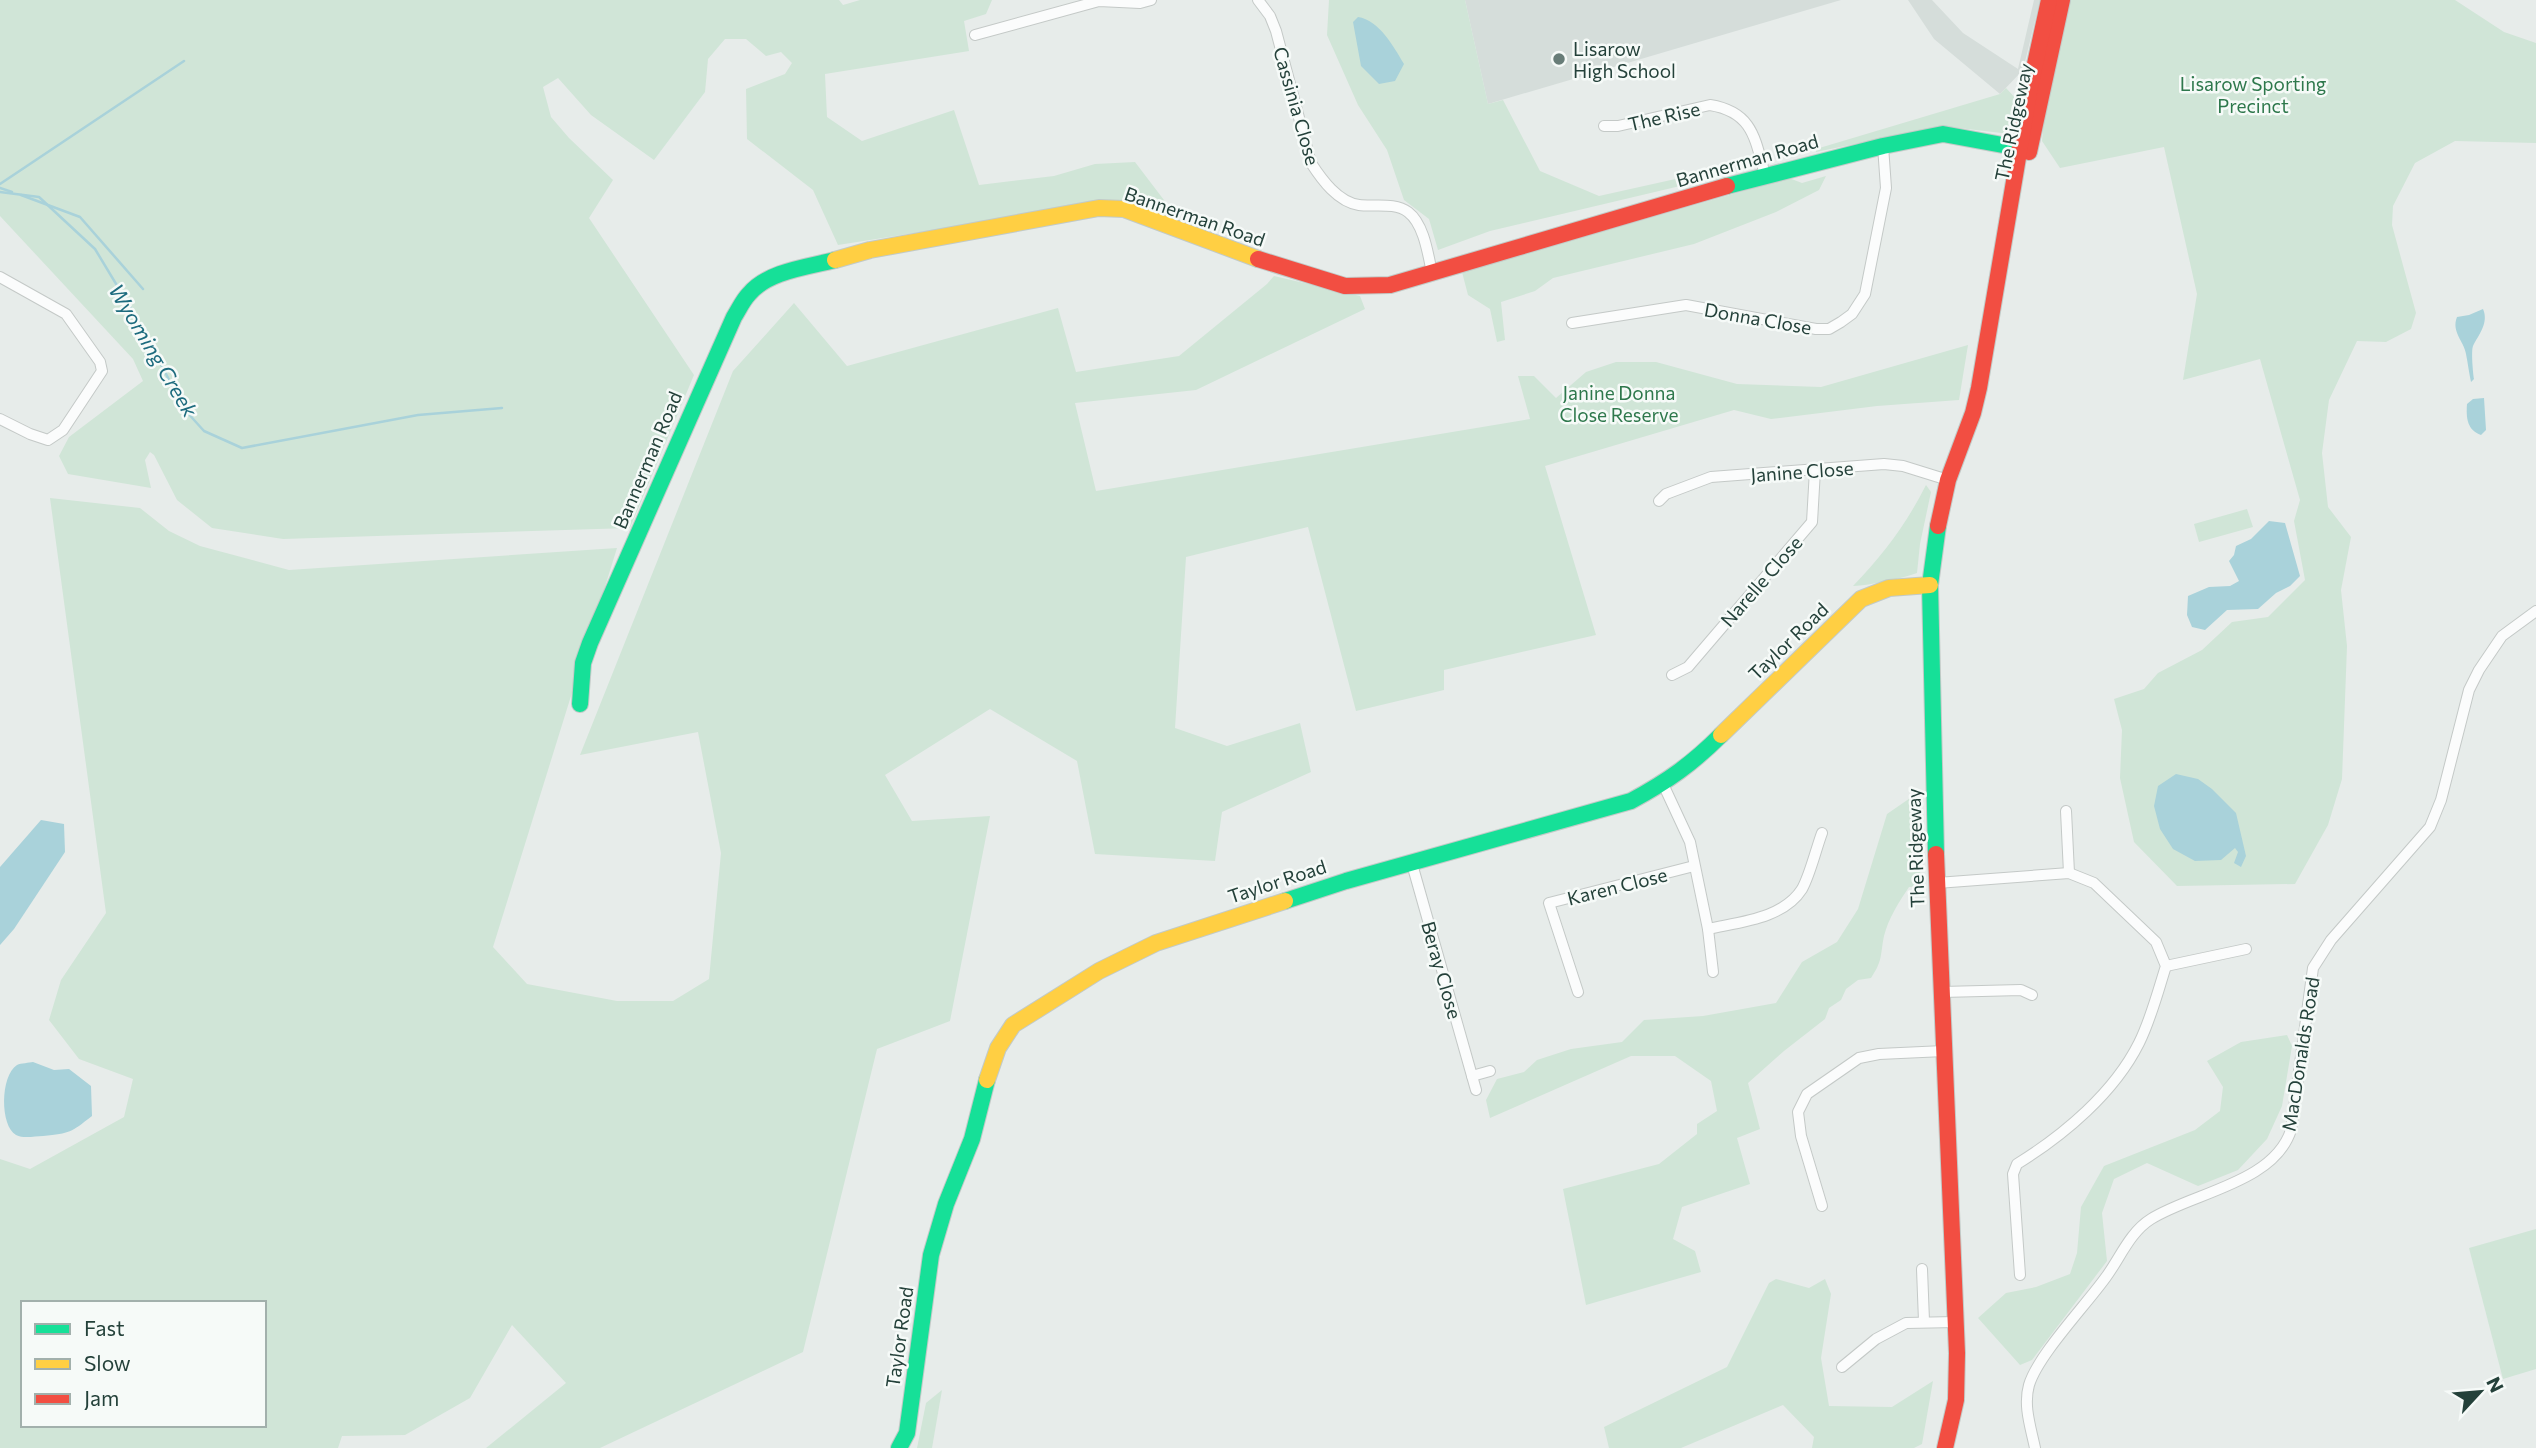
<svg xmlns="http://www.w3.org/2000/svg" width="2536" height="1448" font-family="Commissioner,sans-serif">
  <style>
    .built { fill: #d5ddda }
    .green { fill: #d0e5d7; fill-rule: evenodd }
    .water { fill: #a9d2da }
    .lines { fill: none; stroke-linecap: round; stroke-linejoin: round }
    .stream { stroke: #a9d2da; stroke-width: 2.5 }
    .street-casing { stroke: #c4c9c7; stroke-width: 12 }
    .fast-casing { stroke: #c2cac7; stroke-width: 18 }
    .slow-casing { stroke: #c2cac7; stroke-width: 18 }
    .jam-casing { stroke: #c2cac7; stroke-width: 18 }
    .street { stroke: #fbfcfc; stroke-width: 10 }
    .fast { stroke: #16e098; stroke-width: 16 }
    .slow { stroke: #ffcf43; stroke-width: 16 }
    .jam { stroke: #f24e42; stroke-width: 16 }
    .poi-dot { fill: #687d78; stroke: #f6faf8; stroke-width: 2.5 }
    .labels { text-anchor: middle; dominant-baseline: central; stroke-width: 5; stroke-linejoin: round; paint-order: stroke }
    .poi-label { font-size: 19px; fill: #24413a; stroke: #f6faf8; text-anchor: start }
    .park-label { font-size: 19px; fill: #2e784c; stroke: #f6faf8 }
    .street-label { font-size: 19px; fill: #24413a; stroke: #f6faf8 }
    .water-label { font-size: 21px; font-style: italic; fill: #1d6b7e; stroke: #f6faf8 }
  </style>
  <rect width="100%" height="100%" fill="#e7ecea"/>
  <!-- built -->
  <g class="built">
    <path d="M1465,0H1841L1488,104Z"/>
    <path d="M1908,0H1932L1963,33L2018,69L2034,0H2040L2023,70L2000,94L1934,39Z"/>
  </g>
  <!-- green -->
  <g class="green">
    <path d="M0,0H839L843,5L860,0H992L986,14L964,21L969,51L825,74L827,117L862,141L954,110L979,185L1054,176L1095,164L1135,162L1167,204H1100L838,245L813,190L747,139L746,89L785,74L792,63L781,52L766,56L746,39H725L708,59L705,92L654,160L591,115L558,78L543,87L551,117L569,138L613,180L589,218L694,375L630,528L283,539L212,528L177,500L154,455L150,452L145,460L151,488L68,474L59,456L69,437L143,381L133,359L0,216Z"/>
    <path d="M1329,0H1465L1488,104L1503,100L1540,171L1599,196L1689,176L1697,182L1490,231L1438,250L1429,219L1404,200L1387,150L1358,105L1327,35Z"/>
    <path d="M2069,0H2455L2504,32L2536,43V143L2455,141L2415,163L2393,206L2392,225L2416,313L2411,329L2386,342L2357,341L2329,400L2322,453L2328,507L2351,537L2341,590L2347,646L2342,779L2328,825L2295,884L2177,886L2134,842L2120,778L2122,730L2114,699L2144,689L2158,673L2202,650L2232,622L2268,617L2305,580L2294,521L2300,500L2260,359L2183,380L2197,294L2164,147L2060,168L2042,141L2044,118Z"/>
    <path d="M2006,88L2018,101C2018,113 2018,125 2010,134L1942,126L1816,152V149L2000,94Z"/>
    <path d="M1826,176L1819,190L1776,212L1694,244L1553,278L1535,291L1501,302L1505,340L1497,342L1490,309L1468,295L1462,272L1789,178L1802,183Z"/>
    <path d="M1274,276L1360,296L1365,309L1196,390L1075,403L1096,491L1530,419L1518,376H1534L1556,398L1586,372L1616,362H1656L1737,384L1821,387L1968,345L1959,400L1877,406L1771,419L1734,410L1545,466L1596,635L1444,670V690L1356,711L1308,527L1186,557L1175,728L1227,746L1300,723L1311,772L1222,812L1215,861L1095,854L1077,761L990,709L885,775L912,821L990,816L950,1021L877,1049L803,1352L600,1448H486L566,1383L512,1325L470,1398L405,1435L342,1436L338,1448H0V1159L30,1169L124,1117L133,1079L79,1059L49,1020L61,980L106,913L50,498L140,508L169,531L200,546L289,570L617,548L493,947L527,984L617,1001H673L709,979L721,853L698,732L580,755L733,371L794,303L847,366L1058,308L1076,372L1179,356L1267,284ZM23,1303H264V1425H23Z"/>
    <path d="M1926,485L1931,492L1920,544L1917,573C1900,579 1871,585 1853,586C1883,555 1907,523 1926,485Z"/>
    <path d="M2247,509L2253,527L2199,542L2194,524Z"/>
    <path d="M1916,794L1921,886L1909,887C1899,902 1888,919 1884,936C1880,956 1883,960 1871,978L1858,980L1846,989L1841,1000L1829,1008L1825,1019L1784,1051L1748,1083L1760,1129L1737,1138L1750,1184L1682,1207L1673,1239L1695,1251L1701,1272L1586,1305L1563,1189L1659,1164L1697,1134V1124L1717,1111L1711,1081L1675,1056H1631L1490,1118L1486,1100L1497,1079L1524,1072L1537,1060L1571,1049L1622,1042L1644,1020L1703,1016L1776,1003L1802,962L1837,942L1858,909L1887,814Z"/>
    <path d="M2287,1035L2292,1046L2282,1106L2267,1139L2238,1170L2198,1186L2147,1163L2114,1179L2102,1213L2107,1261L2032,1360L2020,1365L1978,1318L2006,1293L2036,1287L2070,1274L2077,1253L2081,1207L2104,1166L2195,1130L2220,1111L2223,1087L2207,1061L2241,1042Z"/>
    <path d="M2536,1229V1369L2503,1379L2469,1248Z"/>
    <path d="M1776,1279L1809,1288L1825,1279L1831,1294L1821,1358L1829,1406L1892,1407L1933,1381L1922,1444L1914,1448H1812L1814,1437L1783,1405L1681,1448H1609L1604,1427L1727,1367L1769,1283Z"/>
    <path d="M942,1390L932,1448H917L926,1403Z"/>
  </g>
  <!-- water -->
  <g class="water">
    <path d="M1358,17C1379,20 1394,47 1404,64L1395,81L1379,84L1361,66L1353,22Z"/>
    <path d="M2483,309C2489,323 2479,334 2473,346C2471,351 2473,373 2474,379L2471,382C2469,373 2468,364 2466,354C2464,341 2451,332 2457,317L2469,315Z"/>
    <path d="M2484,398L2486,430L2481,435C2467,430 2466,418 2467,404L2473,399Z"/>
    <path d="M2269,521L2285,523L2300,576L2290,586L2276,593L2258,609L2227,610L2205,630L2192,627L2187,615L2188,596L2209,587L2230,586L2239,581L2229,561L2234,555L2236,546L2251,539Z"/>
    <path d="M2176,774L2198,779L2212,789L2236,813L2246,856L2241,867L2234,863L2238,852L2235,848L2221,860L2195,861L2173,849L2160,829L2154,806L2158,786Z"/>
    <path d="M41,820L64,824L65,852L14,929L0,945V867Z"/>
    <path d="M33,1062L54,1070L69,1069L91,1086L92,1116C70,1133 71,1133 43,1136C35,1136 24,1139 16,1135C0,1126 0,1076 17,1065C21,1063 29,1063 33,1062Z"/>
  </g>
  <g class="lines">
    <!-- stream -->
    <g class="stream">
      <path d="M0,184L184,61"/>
      <path d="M0,188L12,192"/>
      <path d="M0,192L39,197L95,249L136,317L185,410L204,431L242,448L418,415L502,408"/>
      <path d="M21,195L80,217L143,289"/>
    </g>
    <defs>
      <g id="street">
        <path d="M1258,0L1270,16L1276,31L1311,163C1322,180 1338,202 1359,205C1374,207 1395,202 1408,212C1424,224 1428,254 1432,273"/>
        <path d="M975,35L1099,1L1140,3L1151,0"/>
        <path d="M1604,126H1618L1710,105C1753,112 1755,139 1765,175"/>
        <path d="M0,277L66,314L100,362L102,371L63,430L48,440L30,434L0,419"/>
        <path d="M1572,323L1686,305L1816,329H1829L1841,322L1852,314L1865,294L1886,188L1883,146"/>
        <path d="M1659,501L1666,494L1711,477L1884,464L1903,466L1948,480"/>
        <path d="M1672,675L1688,667L1812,522L1815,470"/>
        <path d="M1663,784L1690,842L1708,929L1713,972"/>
        <path d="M2066,811L2069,873"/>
        <path d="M1412,864L1476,1090"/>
        <path d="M1937,883L2069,873L2094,883L2156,942L2166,966C2158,991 2151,1019 2139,1043C2114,1093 2064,1135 2017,1164L2013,1174L2020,1275"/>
        <path d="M1708,929C1739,922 1783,919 1802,889C1810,875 1816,849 1822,833"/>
        <path d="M2166,966L2246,949"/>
        <path d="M1578,992L1549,903L1694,866"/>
        <path d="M1942,992L2021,990L2032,995"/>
        <path d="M1472,1076L1490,1071"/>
        <path d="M1822,1206L1801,1136L1798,1112L1807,1094L1859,1058L1879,1054L1944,1051"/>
        <path d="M1922,1269L1924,1321"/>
        <path d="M1842,1367L1876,1339L1906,1323L1956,1322"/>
        <path d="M2035,1448C2031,1428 2023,1406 2029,1385C2038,1355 2086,1305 2106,1277C2120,1258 2130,1232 2151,1219C2192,1193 2274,1183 2291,1130L2313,968L2331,940L2430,827L2441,800L2469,690L2479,670L2502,636L2536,611"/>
      </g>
      <g id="fast">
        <path d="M1727,186L1883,146L1943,134L2019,148"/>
        <path d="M580,704L583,663L590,643L734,317C739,309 743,300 749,294C768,271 808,267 835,260"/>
        <path d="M1936,854L1930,585L1938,526"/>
        <path d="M1285,901L1346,881L1631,801C1668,781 1692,764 1721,735"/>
        <path d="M899,1448L907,1433L931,1255L946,1204L972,1139L987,1080"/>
      </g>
      <g id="slow">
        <path d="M835,260L870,250L1099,208L1124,209L1258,259"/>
        <path d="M1721,735L1861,599L1889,588L1930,585"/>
        <path d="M987,1080L998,1048L1013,1025L1099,971L1156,943L1285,901"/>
      </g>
      <g id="jam">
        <path d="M2029,152L2062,0"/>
        <path d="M1258,259L1345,286L1390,285L1727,186"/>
        <path d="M1938,526L1948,480L1973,413L1979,388L2030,87L2049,0"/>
        <path d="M1936,854L1957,1353L1956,1400L1945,1448"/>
      </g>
    </defs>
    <!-- street casing -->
    <use href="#street" class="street-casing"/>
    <!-- fast casing -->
    <use href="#fast" class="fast-casing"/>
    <!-- slow casing -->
    <use href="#slow" class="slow-casing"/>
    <!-- jam casing -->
    <use href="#jam" class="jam-casing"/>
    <!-- street -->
    <use href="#street" class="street"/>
    <!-- fast -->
    <use href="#fast" class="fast"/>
    <!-- slow -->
    <use href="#slow" class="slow"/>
    <!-- jam -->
    <use href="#jam" class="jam"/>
  </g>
  <!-- markers -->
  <circle class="poi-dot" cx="1559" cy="59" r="7"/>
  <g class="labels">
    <!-- poi labels -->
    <g class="poi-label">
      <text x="1573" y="48">Lisarow<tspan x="1573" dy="22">High School</tspan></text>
    </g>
    <!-- park labels -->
    <g class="park-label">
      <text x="2253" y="83">Lisarow Sporting<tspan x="2253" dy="22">Precinct</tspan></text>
      <text x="1619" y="392">Janine Donna<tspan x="1619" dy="22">Close Reserve</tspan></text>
    </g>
    <!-- street labels -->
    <g class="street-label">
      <text transform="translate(1297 106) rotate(74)">Cassinia Close</text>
      <text transform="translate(1664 116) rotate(-13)">The Rise</text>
      <text transform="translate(2013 122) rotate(-78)">The Ridgeway</text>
      <text transform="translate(1747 160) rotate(-16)">Bannerman Road</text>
      <text transform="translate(1195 216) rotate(19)">Bannerman Road</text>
      <text transform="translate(1758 318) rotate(10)">Donna Close</text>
      <text transform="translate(647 460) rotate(-67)">Bannerman Road</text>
      <text transform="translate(1802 471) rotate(-4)">Janine Close</text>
      <text transform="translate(1761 581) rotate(-49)">Narelle Close</text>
      <text transform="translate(1788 641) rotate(-44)">Taylor Road</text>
      <text transform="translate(1915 848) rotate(-92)">The Ridgeway</text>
      <text transform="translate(1277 881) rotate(-18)">Taylor Road</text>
      <text transform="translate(1617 886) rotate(-14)">Karen Close</text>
      <text transform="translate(1442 970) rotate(74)">Beray Close</text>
      <text transform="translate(2300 1054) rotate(-81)">MacDonalds Road</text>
      <text transform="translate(899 1337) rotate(-82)">Taylor Road</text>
    </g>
    <!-- water labels -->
    <g class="water-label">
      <text transform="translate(154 350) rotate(59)">Wyoming Creek</text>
    </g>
  </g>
  <!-- legend -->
  <rect x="21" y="1301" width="245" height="126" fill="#f6faf8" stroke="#a2b0ac" stroke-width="2"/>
  <rect x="35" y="1324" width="35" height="10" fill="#16e098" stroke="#a2b0ac" stroke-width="2"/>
  <text x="84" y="1336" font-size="21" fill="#24413a">Fast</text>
  <rect x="35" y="1359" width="35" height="10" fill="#ffcf43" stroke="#a2b0ac" stroke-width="2"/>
  <text x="84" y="1371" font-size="21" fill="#24413a">Slow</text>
  <rect x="35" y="1394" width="35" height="10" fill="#f24e42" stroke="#a2b0ac" stroke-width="2"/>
  <text x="84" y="1406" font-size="21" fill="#24413a">Jam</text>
  <!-- north arrow -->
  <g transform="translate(2480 1392) rotate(64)" stroke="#f6faf8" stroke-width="5" paint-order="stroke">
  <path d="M0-5L12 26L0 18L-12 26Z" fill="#24413a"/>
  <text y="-10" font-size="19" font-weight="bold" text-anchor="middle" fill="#24413a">N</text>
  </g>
</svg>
